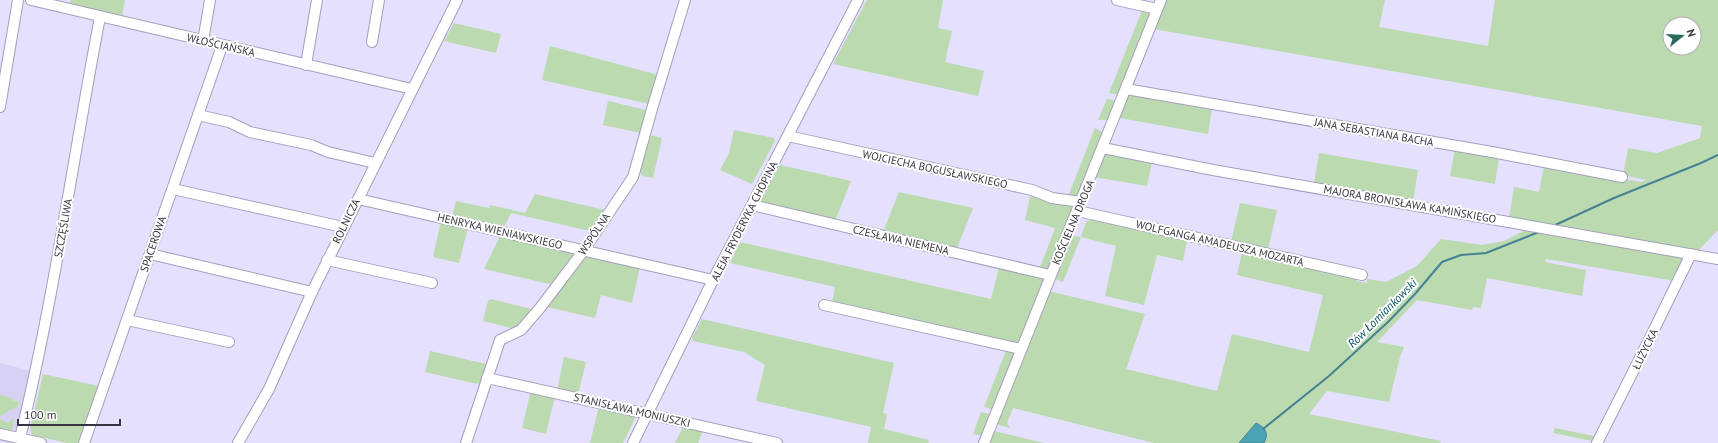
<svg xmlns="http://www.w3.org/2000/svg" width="1718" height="443" font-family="'PT Sans',sans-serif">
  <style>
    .built { fill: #d7d2f5 }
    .green { fill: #bbdaaf; fill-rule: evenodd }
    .water { fill: #4da3b6; stroke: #468293 }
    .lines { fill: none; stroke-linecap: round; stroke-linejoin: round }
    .stream { stroke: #468293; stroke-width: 2 }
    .minor-casing { stroke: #a39fbb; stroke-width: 12 }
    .minor { stroke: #fff; stroke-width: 10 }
    .labels { text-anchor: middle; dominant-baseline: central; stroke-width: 4; stroke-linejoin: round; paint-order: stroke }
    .street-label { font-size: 11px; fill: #373541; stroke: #fff }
    .water-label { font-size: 12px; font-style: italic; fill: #004f5d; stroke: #fff }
  </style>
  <rect width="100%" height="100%" fill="#e4e0fe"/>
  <!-- built -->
  <path class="built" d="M0,363L31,371L16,431L0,427Z"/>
  <!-- green -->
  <g class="green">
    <path d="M71,0H125L122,16L70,4Z"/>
    <path d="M867,0H943L938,28L952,31L945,62L984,71L978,96L833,64Z"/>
    <path d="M1165,0H1385L1379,27L1488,46L1495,0H1718V230L1696,253L1509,219L1514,187L1539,192L1544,166L1642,182L1646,180L1623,175L1628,148L1657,153L1700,138L1702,126L1154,29ZM1670,24H1694V48H1670Z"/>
    <path d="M1143,8L1151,12L1152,15L1120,95L1109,93Z"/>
    <path d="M454,23L501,34L496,53L444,41Z"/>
    <path d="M550,46L655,74L657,77L649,104L542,80Z"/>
    <path d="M1129,92L1212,107L1208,134L1120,118Z"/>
    <path d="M1107,99L1117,101L1110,120H1098Z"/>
    <path d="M608,101L646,110L647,112L641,133L603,125Z"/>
    <path d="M1095,128L1104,133L1079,196L1067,199Z"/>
    <path d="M734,130L774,138L775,141L752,184L720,170L729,153Z"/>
    <path d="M650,135L662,138L653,178L643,176L639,171Z"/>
    <path d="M1455,149L1499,157L1495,184L1450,176Z"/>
    <path d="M1105,153L1152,162L1147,186L1094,177Z"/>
    <path d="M1319,153L1418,170L1413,201L1314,183Z"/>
    <path d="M780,165L851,181L835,221L759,204Z"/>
    <path d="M899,192L973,208L957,248L883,232Z"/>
    <path d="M535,194L605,210L590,231L511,213L503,229L452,217L456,201L489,208L490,205L525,213Z"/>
    <path d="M1030,196L1073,206L1074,209L1047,272L1039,270L1055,228L1025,220Z"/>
    <path d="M1240,203L1277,210L1268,250L1231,242Z"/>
    <path d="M1092,219L1187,241L1183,261L1157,255L1144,305L1105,296L1116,246L1081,237L1063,282L1053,278L1071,235L1081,237L1086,222Z"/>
    <path d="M441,221L468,227L459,263L433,257Z"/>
    <path d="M1527,229L1683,255L1685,261L1675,281L1546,259L1545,262L1586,270L1582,296L1487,278L1481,308L1473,307L1472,310L1417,300L1377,342L1404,347L1400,357L1389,402L1327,391L1309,414L1441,441L1440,443H1264L1265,442L1256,423L1239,443H1154L1013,408L1007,423L1010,428L996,424L1048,291L1145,314L1126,369L1217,391L1232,334L1309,352L1323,295L1237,275L1242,253L1355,278L1357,281L1367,283V279L1386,282L1417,266L1441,239L1482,245L1504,241Z"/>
    <path d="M501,234L576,251L554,285L484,269Z"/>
    <path d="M740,242L991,299L999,267L1042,276L1045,279L1020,346L832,303L835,287L730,263Z"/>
    <path d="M586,254L640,266L632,303L601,295L595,318L547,307Z"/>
    <path d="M491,299L532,309L515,329L483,321L488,301Z"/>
    <path d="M702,319L894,363L883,413L887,414L884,429L929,440L928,443H868L871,427L756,401L765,365L744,352L693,341L692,338Z"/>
    <path d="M1007,348L1015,351L1016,355L995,407L991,409L984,407Z"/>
    <path d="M430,351L486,364L480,383L477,384L425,372Z"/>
    <path d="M564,357L586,362L578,395L557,390Z"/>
    <path d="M43,374L99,386L80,443H67L32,435L30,429Z"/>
    <path d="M531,390L555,396L546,434L522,428Z"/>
    <path d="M0,395L12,398V400L19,402L17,409L14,408L12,410L11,409L0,417Z"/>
    <path d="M599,406L637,414L623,443H590Z"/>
    <path d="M981,412L990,414L991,416L984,436L973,434Z"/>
    <path d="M14,417L12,431L0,428V419L8,423Z"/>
    <path d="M684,425L703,430L698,443H675Z"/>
    <path d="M1555,428L1594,436L1592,441L1553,433Z"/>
    <path d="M994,431L1044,443H990Z"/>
  </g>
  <!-- water -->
  <path class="water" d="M1256,423C1266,428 1269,433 1264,443H1239Z"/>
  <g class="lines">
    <!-- stream -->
    <g class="stream">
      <path d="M1553,226L1614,198L1701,163L1718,155"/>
      <path d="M1263,429L1329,376L1388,322L1415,294L1442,262L1461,255L1486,253L1539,232"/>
    </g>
    <defs>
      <g id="minor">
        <path d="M31,0L412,89"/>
        <path d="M1117,0L1157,9"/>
        <path d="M203,41L210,0"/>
        <path d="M372,42L379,0"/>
        <path d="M306,65L317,0"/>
        <path d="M1126,89L1492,152L1622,177"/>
        <path d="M0,107L18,0"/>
        <path d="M198,115L229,122L250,132L311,145L328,152L375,163"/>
        <path d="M788,136L1032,190L1052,198L1081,202"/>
        <path d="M1103,148L1213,170L1718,259"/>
        <path d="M173,189L343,227"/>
        <path d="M358,199L713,280"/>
        <path d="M752,205L1050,275"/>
        <path d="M1078,211L1362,275"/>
        <path d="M150,254L312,292"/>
        <path d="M327,260L432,283"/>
        <path d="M824,305L1021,349"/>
        <path d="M127,320L229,342"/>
        <path d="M487,378L777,443"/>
        <path d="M0,434L41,443"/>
        <path d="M20,438C54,299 73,158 100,17"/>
        <path d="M84,443L222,46"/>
        <path d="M238,443L269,389L312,292L457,0"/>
        <path d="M466,443L500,340L521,330L540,308L584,250L633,177L652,109L685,0"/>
        <path d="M633,443L713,280L858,0"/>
        <path d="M984,443L1161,0"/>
        <path d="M1597,443L1646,346L1691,254"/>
      </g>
    </defs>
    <!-- minor casing -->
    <use href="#minor" class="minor-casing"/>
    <!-- minor -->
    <use href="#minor" class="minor"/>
  </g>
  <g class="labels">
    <!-- street labels -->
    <g class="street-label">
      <text transform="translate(221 45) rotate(13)">WŁOŚCIAŃSKA</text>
      <text transform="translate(1374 132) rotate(10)">JANA SEBASTIANA BACHA</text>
      <text transform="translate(935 169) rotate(12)">WOJCIECHA BOGUSŁAWSKIEGO</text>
      <text transform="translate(1410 204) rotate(10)">MAJORA BRONISŁAWA KAMIŃSKIEGO</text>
      <text transform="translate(346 221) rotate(-64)">ROLNICZA</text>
      <text transform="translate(744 221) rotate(-63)">ALEJA FRYDERYKA CHOPINA</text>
      <text transform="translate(1073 222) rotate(-67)">KOŚCIELNA DROGA</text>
      <text transform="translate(63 228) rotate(-80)">SZCZĘŚLIWA</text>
      <text transform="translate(500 231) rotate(13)">HENRYKA WIENIAWSKIEGO</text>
      <text transform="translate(594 234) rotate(-56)">WSPÓLNA</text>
      <text transform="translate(901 240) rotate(13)">CZESŁAWA NIEMENA</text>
      <text transform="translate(1220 243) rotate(13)">WOLFGANGA AMADEUSZA MOZARTA</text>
      <text transform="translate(153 244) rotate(-71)">SPACEROWA</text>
      <text transform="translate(1645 349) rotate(-64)">ŁUŻYCKA</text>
      <text transform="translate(632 410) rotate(13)">STANISŁAWA MONIUSZKI</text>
    </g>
    <!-- water labels -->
    <g class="water-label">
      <text transform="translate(1382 313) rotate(-45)">Rów Łomiankowski</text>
    </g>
  </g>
  <!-- north arrow -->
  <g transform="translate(1682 36) rotate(72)"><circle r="19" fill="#ffffff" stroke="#afaeb3"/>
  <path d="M0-3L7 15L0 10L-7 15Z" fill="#276a5b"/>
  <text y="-6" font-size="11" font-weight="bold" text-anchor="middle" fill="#373541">N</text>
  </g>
  <!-- scale -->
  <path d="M18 419v6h102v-6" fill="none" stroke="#373541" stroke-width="2"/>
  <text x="24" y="419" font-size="12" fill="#373541" stroke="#ffffff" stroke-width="3" paint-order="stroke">100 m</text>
</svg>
